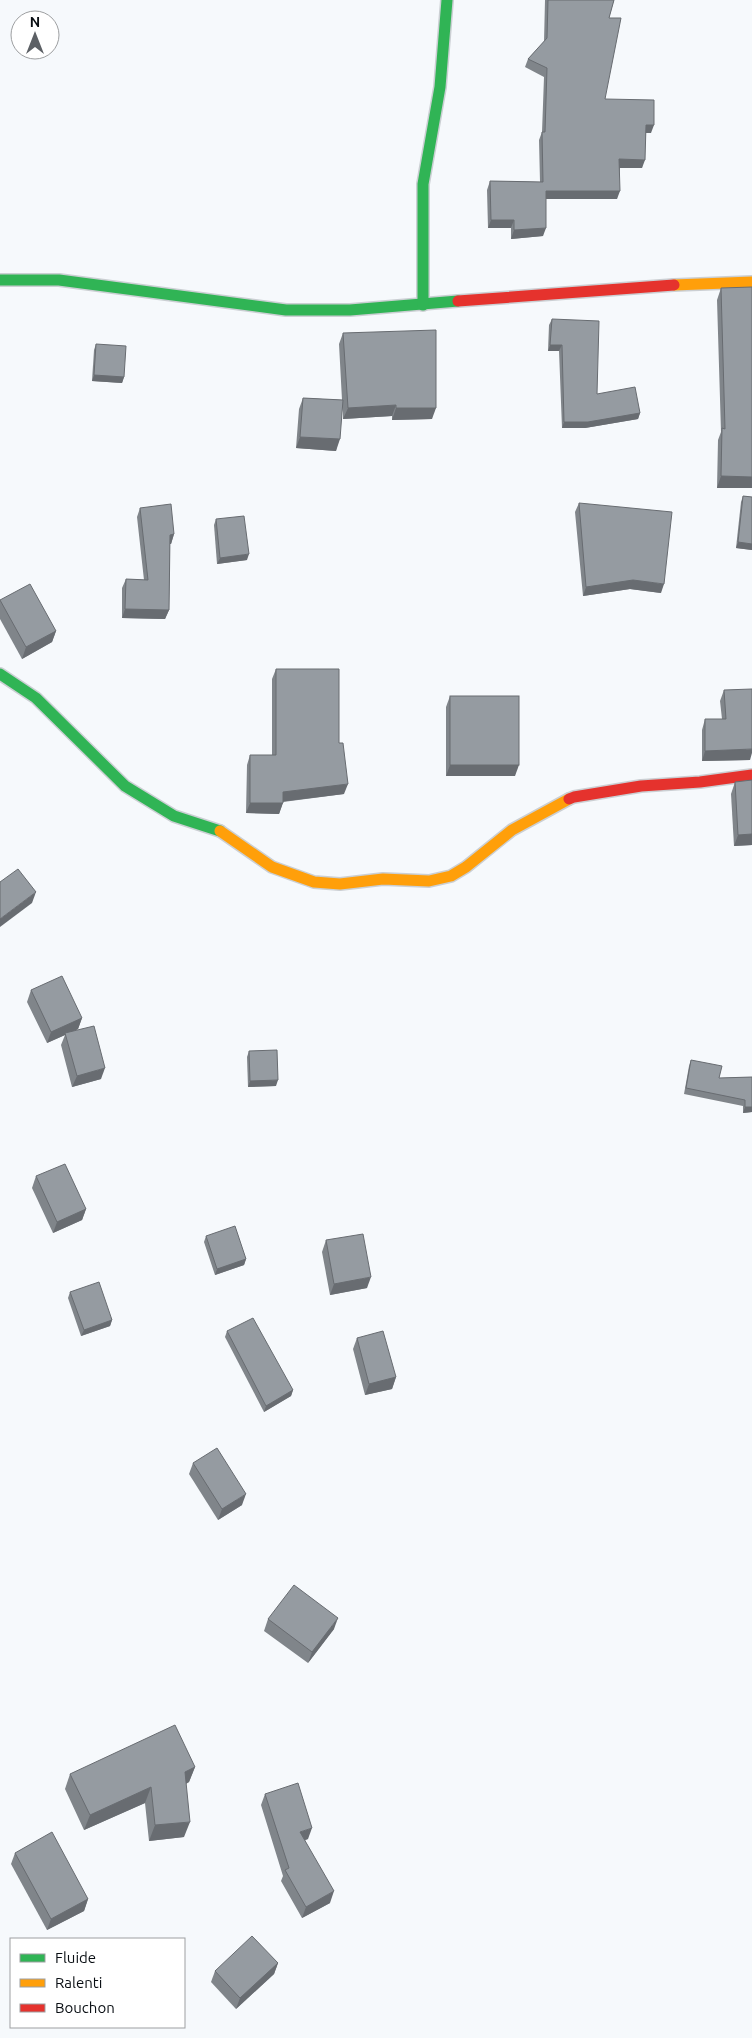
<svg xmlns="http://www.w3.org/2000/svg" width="752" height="2038" font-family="Ubuntu,sans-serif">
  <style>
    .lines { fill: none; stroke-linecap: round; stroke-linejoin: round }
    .fast-casing { stroke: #cbcfd3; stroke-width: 14 }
    .slow-casing { stroke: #cbcfd3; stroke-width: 14 }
    .jam-casing { stroke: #cbcfd3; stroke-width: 14 }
    .fast { stroke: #30b455; stroke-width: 11 }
    .slow { stroke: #ff9f0a; stroke-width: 11 }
    .jam { stroke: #e5322d; stroke-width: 11 }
    .wall { fill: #80858a }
    .shaded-wall { fill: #686c71 }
    .building { fill: #959ba1; stroke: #686c71 }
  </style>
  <rect width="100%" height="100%" fill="#f6f9fc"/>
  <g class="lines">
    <defs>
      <g id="fast">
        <path d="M0,280H59L286,310H350L458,301"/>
        <path d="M423,305V184L440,87L447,0"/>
        <path d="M0,674L36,698L125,786L174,816L220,831"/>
      </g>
      <g id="slow">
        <path d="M674,285L752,282"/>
        <path d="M220,831L272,867L314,882L340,884L383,879L429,881L451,876L466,867L512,830L569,799"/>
      </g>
      <g id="jam">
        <path d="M458,301L674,285"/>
        <path d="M569,799L574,797L641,786L700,782L752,775"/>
      </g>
    </defs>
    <!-- fast casing -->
    <use href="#fast" class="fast-casing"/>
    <!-- slow casing -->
    <use href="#slow" class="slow-casing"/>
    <!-- jam casing -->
    <use href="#jam" class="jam-casing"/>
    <!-- fast -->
    <use href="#fast" class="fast"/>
    <!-- slow -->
    <use href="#slow" class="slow"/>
    <!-- jam -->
    <use href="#jam" class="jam"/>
  </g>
  <!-- wall -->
  <g class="wall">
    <path d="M545,0H614L609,18L605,99L651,133H646L642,168H620L617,199H546L543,236L511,239V228H488L487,190L490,181L540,182L539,140L542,132L544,77L525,67L528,59L544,42Z"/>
    <path d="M721,288L752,304V488H717L718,440L721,432L717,300Z"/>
    <path d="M552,319L597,394L640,413L638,419L585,428H562L559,351H548L549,325Z"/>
    <path d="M343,333L432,419L392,420V416L343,419V406L336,451L296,448L299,409L303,398L342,400L339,344Z"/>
    <path d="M96,344L124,377L122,383L92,381L94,350Z"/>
    <path d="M743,496L752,497V550L736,548L741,502Z"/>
    <path d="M579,503L661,593L630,589L583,596L575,512Z"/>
    <path d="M140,508L174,534L171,544H170L169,610L165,619L122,618V588L126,579L144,580L137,517Z"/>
    <path d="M216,519L247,560L217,564L214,525Z"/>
    <path d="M0,600L56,631L52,642L22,659L0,619Z"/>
    <path d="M276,669L339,743L344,794L283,802L279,814L246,813L247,765L250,755H272V679Z"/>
    <path d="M724,690L750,760L702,761V730L705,719H722L720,701Z"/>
    <path d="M450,696L515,776H446V707Z"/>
    <path d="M752,780V845L734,846L731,794L735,782Z"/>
    <path d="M31,990L82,1018L78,1029L72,1032L101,1079L72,1087L61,1045L65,1035L47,1043L27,1002Z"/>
    <path d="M249,1051L276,1086L248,1087L247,1057Z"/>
    <path d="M691,1060L719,1078L752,1077V1112L743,1113V1106L684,1094L689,1066Z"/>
    <path d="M36,1176L86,1209L82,1220L53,1233L32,1188Z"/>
    <path d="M206,1236L246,1259L244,1265L215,1275L204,1242Z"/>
    <path d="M326,1240L367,1288L330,1295L322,1252Z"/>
    <path d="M70,1292L112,1320L110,1326L81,1336L68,1298Z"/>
    <path d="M227,1331L293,1390L291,1396L264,1412L225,1337Z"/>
    <path d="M357,1338L396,1377L392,1389L365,1395L353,1349Z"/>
    <path d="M193,1463L242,1505L218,1520L189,1474Z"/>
    <path d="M268,1619L334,1629L308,1663L264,1631Z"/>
    <path d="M195,1767L189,1782L186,1784L184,1837L149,1841L145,1803L84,1830L65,1789L70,1774Z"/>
    <path d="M265,1794L308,1839L305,1840L330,1903L302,1918L281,1881L283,1876L261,1805Z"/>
    <path d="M15,1853L88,1899L84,1911L47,1930L11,1864Z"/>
    <path d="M278,1963L274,1974L236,2009L211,1982L215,1971Z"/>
  </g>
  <!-- shaded-wall -->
  <g class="shaded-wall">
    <path d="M646,125H654L651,133H643Z"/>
    <path d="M619,159L645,160L642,168H616Z"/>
    <path d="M546,191H620L617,199H543Z"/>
    <path d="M491,220H514L511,228H488Z"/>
    <path d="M546,228L543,236L511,239L514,230Z"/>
    <path d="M550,345H562L559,351H548Z"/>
    <path d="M94,375L124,377L122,383L92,381Z"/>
    <path d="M396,405L392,416L343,419L348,408Z"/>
    <path d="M396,408H436L432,419L392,420Z"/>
    <path d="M640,413L638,419L585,428H562L564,422Z"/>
    <path d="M300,437L340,439L336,451L296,448Z"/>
    <path d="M721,476L752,477V488H717Z"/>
    <path d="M174,534L171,544H167L170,535Z"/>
    <path d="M738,542L752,544V550L736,548Z"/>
    <path d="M249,554L247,560L217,564L220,558Z"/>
    <path d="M633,580L664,584L661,593L630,589L583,596L586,587Z"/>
    <path d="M125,609L169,610L165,619L122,618Z"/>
    <path d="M56,631L52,642L22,659L26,647Z"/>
    <path d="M752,749V753L750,760L702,761L705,751Z"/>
    <path d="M450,765H519L515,776H446Z"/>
    <path d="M348,784L344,794L279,802L283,792Z"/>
    <path d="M250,803H283L279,814L246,813Z"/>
    <path d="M752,834V845L734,846L738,835Z"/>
    <path d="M36,892L32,903L0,927V919Z"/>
    <path d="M82,1018L78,1029L66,1035L65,1033V1035L47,1043L51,1032Z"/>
    <path d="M105,1068L101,1079L72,1087L77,1076Z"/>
    <path d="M278,1080L276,1086L248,1087L250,1081Z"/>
    <path d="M745,1107H752V1112L743,1113Z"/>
    <path d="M86,1209L82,1220L53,1233L57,1222Z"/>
    <path d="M246,1259L244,1265L215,1275L217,1269Z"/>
    <path d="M371,1277L367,1288L330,1295L334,1284Z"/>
    <path d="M112,1320L110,1326L81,1336L84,1330Z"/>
    <path d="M396,1377L392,1389L365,1395L369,1384Z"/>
    <path d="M293,1390L291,1396L264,1412L266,1406Z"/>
    <path d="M246,1494L242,1505L218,1520L222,1509Z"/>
    <path d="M338,1618L334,1629L308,1663L312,1652Z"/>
    <path d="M195,1767L189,1782L179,1787L185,1772Z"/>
    <path d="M151,1787L145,1803L84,1830L90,1815Z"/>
    <path d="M190,1822L184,1837L149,1841L155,1825Z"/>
    <path d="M312,1828L308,1839L296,1843L300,1832Z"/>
    <path d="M334,1891L330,1903L302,1918L306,1907Z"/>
    <path d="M88,1899L84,1911L47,1930L51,1919Z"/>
    <path d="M278,1963L274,1974L236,2009L240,1998Z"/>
  </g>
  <!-- building -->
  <g class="building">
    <path d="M548,0H614L609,18H621L605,99L654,100V125H646L645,160L619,159L620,191H546V228L514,230V220H491L490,181L543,182L542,132H545L547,68L528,59L547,38Z"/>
    <path d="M752,287V477L721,476L722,428L725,429L721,288Z"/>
    <path d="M552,319L599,321L597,394L635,387L640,413L588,422H564L562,345H550Z"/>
    <path d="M436,330V408H396V405L348,408L343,333Z"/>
    <path d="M96,344L126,346L124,377L94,375Z"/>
    <path d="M303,398L343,400L340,439L300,437Z"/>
    <path d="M743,496L752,497V544L738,542Z"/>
    <path d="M579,503L672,512L664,584L633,580L586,587Z"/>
    <path d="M171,504L174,534L170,535L169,610L125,609L126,579L148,580L140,508Z"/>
    <path d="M244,516L249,554L220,558L216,519Z"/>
    <path d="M30,584L56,631L26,647L0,600Z"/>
    <path d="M276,669H339V743H343L348,784L283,792V803H250V755H276Z"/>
    <path d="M752,689V749L705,751V719H726L724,690Z"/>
    <rect x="450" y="696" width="69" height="69"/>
    <path d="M752,780V834L738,835L735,782Z"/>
    <path d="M18,869L36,892L0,919V882Z"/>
    <path d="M62,976L82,1018L51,1032L31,990Z"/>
    <path d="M94,1026L105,1068L77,1076L65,1033Z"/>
    <path d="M277,1050L278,1080L250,1081L249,1051Z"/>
    <path d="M691,1060L722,1066L719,1078L752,1077V1107H745V1100L686,1088Z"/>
    <path d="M65,1164L86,1209L57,1222L36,1176Z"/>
    <path d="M235,1226L246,1259L217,1269L206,1236Z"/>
    <path d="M363,1234L371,1277L334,1284L326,1240Z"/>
    <path d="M99,1282L112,1320L84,1330L70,1292Z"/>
    <path d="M253,1318L293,1390L266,1406L227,1331Z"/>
    <path d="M383,1331L396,1377L369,1384L357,1338Z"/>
    <path d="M217,1448L246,1494L222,1509L193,1463Z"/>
    <path d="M294,1585L338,1618L312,1652L268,1619Z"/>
    <path d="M175,1725L195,1767L185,1772L190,1822L155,1825L151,1787L90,1815L70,1774Z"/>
    <path d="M298,1783L312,1828L300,1832L334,1891L306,1907L285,1870L289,1868L265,1794Z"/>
    <path d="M52,1832L88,1899L51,1919L15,1853Z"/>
    <path d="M252,1936L278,1963L240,1998L215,1971Z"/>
  </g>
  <!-- legend -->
  <rect x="10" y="1938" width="175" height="90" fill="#ffffff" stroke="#9d9fa1"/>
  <rect x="20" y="1954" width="25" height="8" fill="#30b455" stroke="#9d9fa1"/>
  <text x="55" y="1963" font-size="15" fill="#090e13">Fluide</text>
  <rect x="20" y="1979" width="25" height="8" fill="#ff9f0a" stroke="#9d9fa1"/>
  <text x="55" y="1988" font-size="15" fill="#090e13">Ralenti</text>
  <rect x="20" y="2004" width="25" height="8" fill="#e5322d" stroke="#9d9fa1"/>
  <text x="55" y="2013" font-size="15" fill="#090e13">Bouchon</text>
  <!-- north arrow -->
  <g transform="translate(35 35)"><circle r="24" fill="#ffffff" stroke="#9d9fa1"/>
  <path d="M0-4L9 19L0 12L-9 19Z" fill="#5c6065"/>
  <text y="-8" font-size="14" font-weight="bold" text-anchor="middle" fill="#090e13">N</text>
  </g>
</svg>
